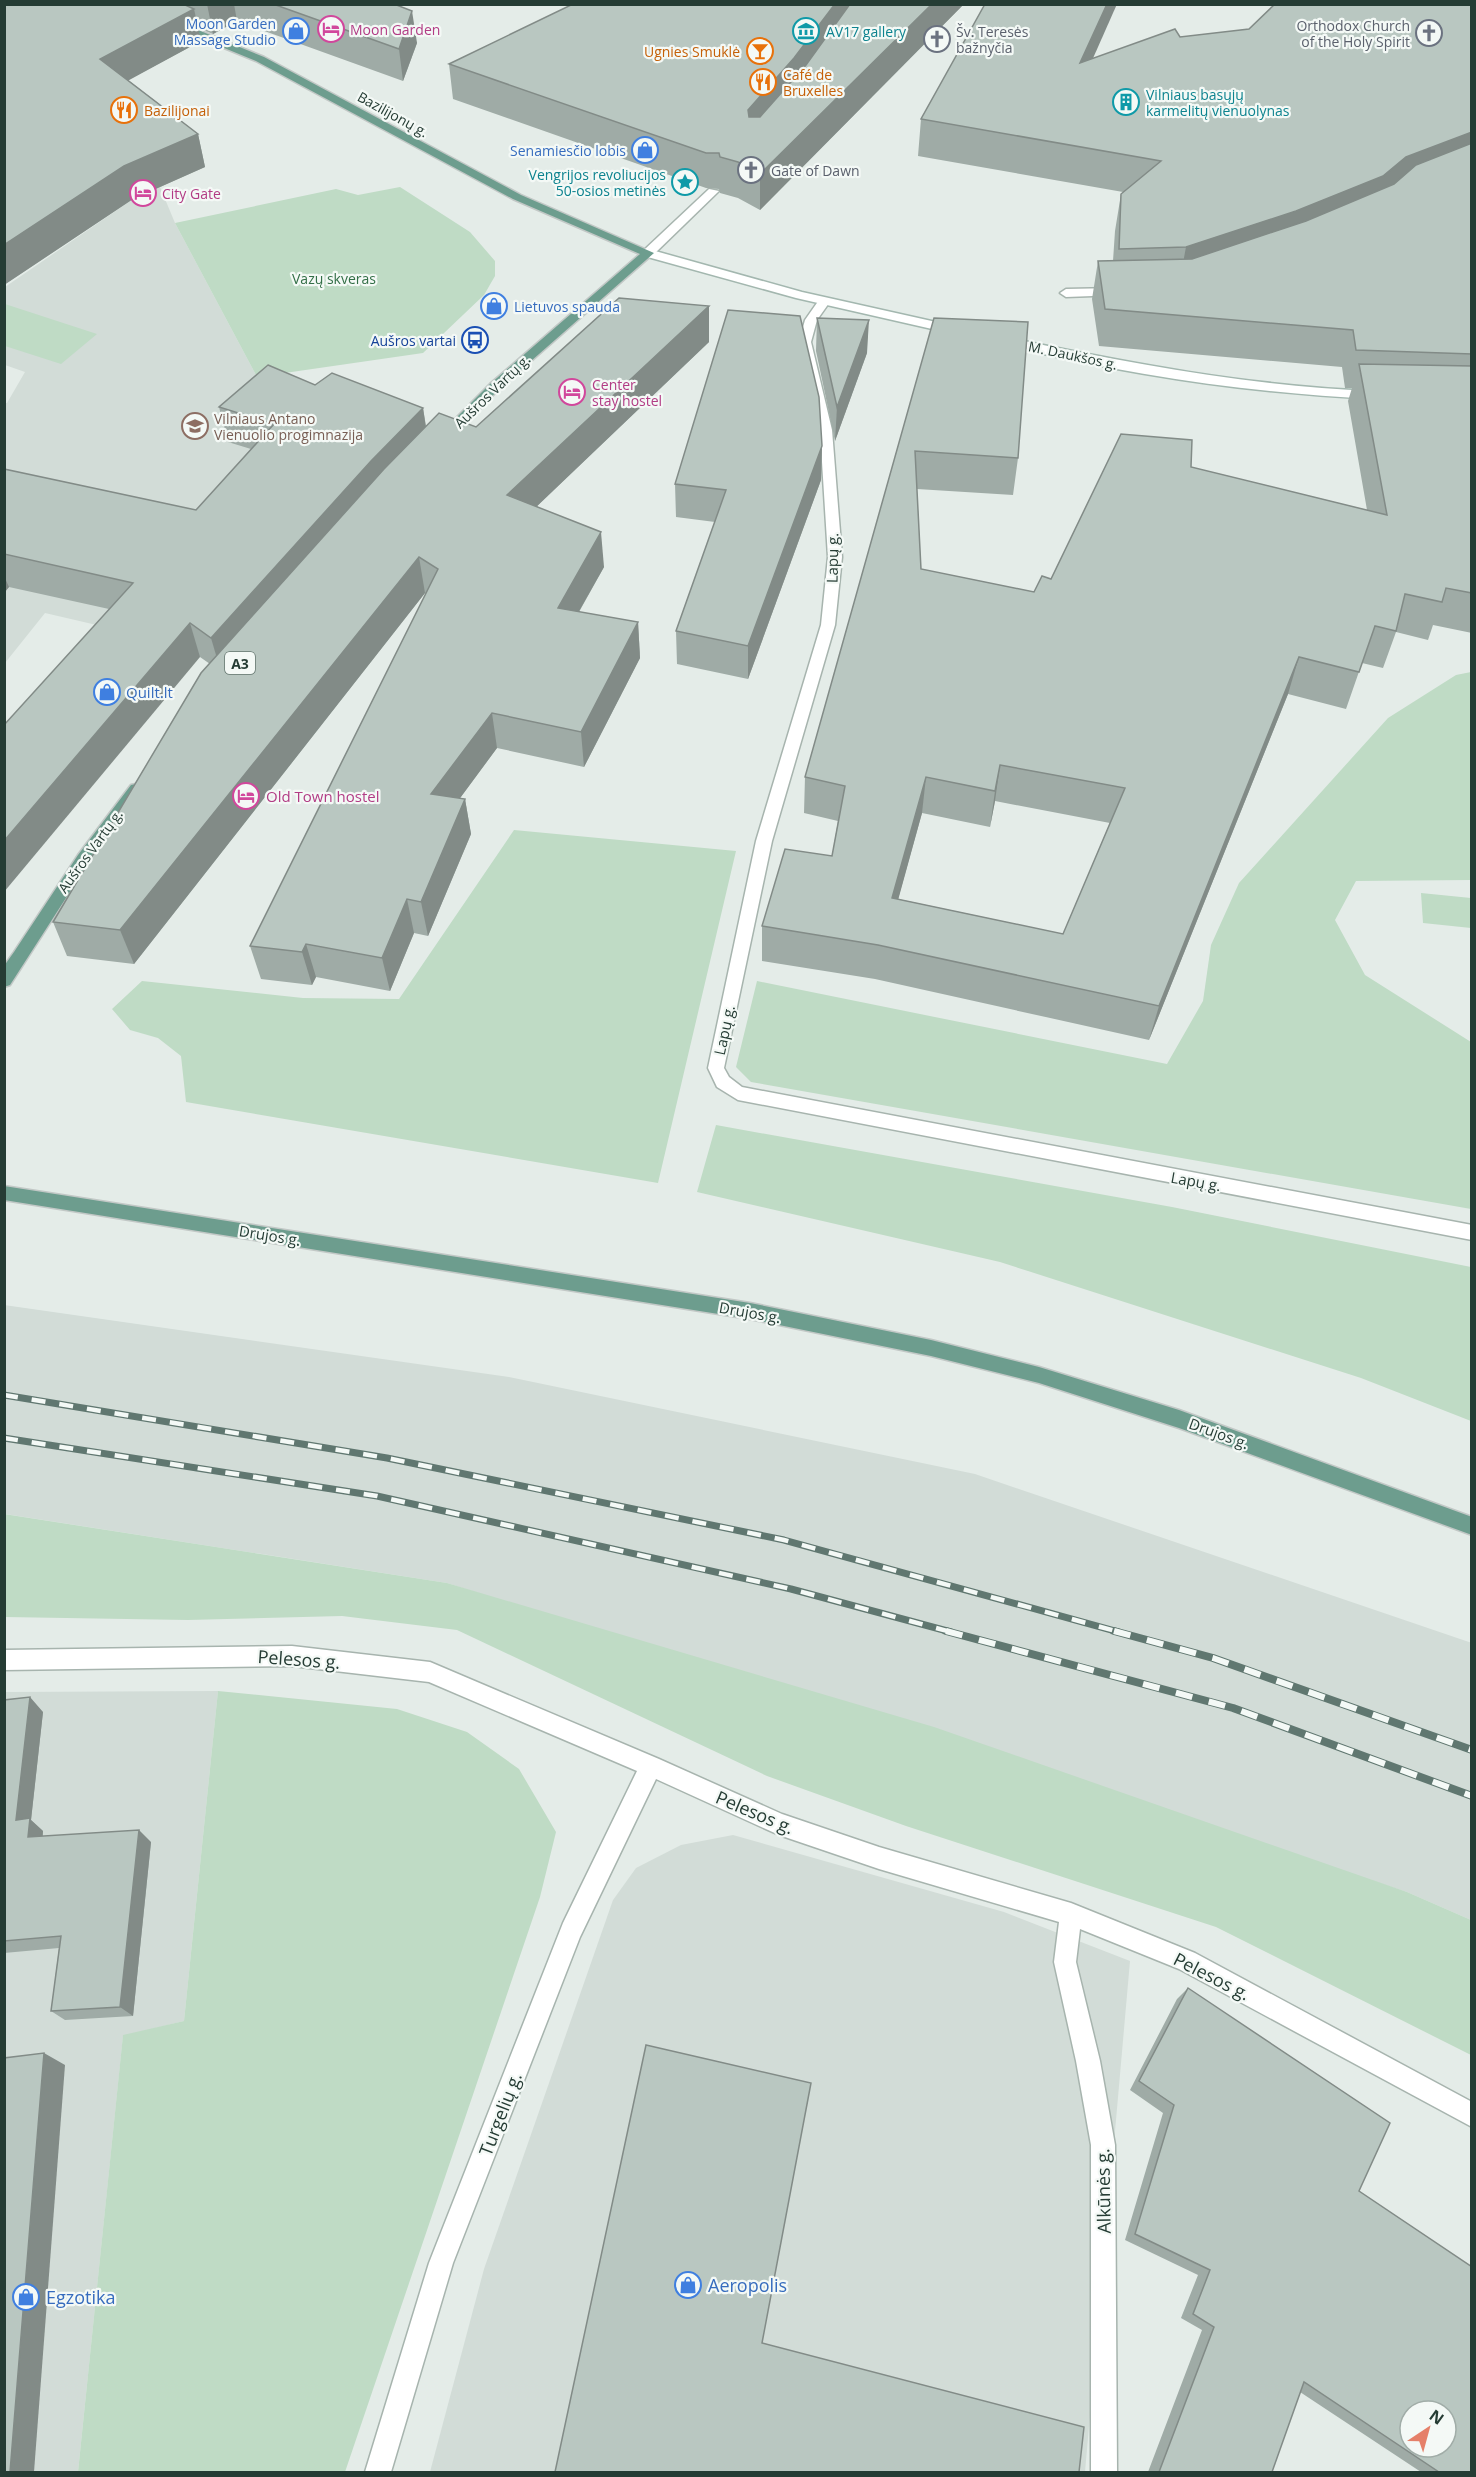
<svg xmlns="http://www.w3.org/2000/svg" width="1476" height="2477" font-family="'Open Sans',sans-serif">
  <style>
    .built { fill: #d2dcd7 }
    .green { fill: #bfdbc5 }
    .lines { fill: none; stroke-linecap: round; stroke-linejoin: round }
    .street-casing { stroke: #a7b4ae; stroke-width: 3 }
    .secondary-casing { stroke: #a3b7af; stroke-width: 3 }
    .primary-casing { stroke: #c2c8c6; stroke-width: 3 }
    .street { fill: #fff; fill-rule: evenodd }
    .secondary { fill: #fff; fill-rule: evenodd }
    .primary { fill: #6d9d8e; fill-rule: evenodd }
    .rail-far1-casing { stroke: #607770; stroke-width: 7 }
    .rail-casing { stroke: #607770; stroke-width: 8 }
    .rail-far1 { stroke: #f4f9f6; stroke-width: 4.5; stroke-dasharray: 14; stroke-linecap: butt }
    .rail { stroke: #f4f9f6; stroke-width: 6; stroke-dasharray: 17; stroke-linecap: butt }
    .wall { fill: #9faba6; fill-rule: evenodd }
    .shaded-wall { fill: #828b87 }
    .building { fill: #b9c7c1; stroke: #828b87; stroke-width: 1.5; fill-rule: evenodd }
    .labels { text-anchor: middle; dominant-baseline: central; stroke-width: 4.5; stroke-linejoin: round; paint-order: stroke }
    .far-shop-label { font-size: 14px; fill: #366cbe; stroke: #f4f9f6; text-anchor: end }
    .far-worship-label { font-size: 14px; fill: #5b616d; stroke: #f4f9f6; text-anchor: start }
    .far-hotel-label { font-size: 14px; fill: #b23c85; stroke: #f4f9f6; text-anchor: start }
    .far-culture-label { font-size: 14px; fill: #0d838f; stroke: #f4f9f6; text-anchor: start }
    .far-food-label { font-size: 14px; fill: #c56008; stroke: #f4f9f6; text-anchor: start }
    .far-street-label { font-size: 14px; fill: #253c34; stroke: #f4f9f6 }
    .far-park-label { font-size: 14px; fill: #336f47; stroke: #f4f9f6 }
    .far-transit-label { font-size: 14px; fill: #164399; stroke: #f4f9f6; text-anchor: end }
    .far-education-label { font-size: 14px; fill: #785e54; stroke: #f4f9f6; text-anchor: start }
    .shield { fill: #f4f9f6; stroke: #63756e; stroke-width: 1.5 }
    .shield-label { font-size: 14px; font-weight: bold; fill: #253c34 }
    .street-label { font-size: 15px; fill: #253c34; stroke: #f4f9f6 }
    .shop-label { font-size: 15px; fill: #366cbe; stroke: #f4f9f6; text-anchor: start }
    .hotel-label { font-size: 15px; fill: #b23c85; stroke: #f4f9f6; text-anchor: start }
    .near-street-label { font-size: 18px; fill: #253c34; stroke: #f4f9f6 }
    .near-shop-label { font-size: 18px; fill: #366cbe; stroke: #f4f9f6; text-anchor: start }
  </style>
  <rect width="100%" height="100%" fill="#e4ece8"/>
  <!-- built -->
  <g class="built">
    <path d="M160,187L175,223L257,377L322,420L131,633L45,613L5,663V403H7L25,372L5,365V287L133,199Z"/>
    <path d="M4,1305L509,1377L975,1474L1466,1641L1472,1643L1471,1920L1407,1892L447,1583L5,1514Z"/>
    <path d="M218,1691L184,2021L123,2036L78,2472H5L4,1692Z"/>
    <path d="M733,1835L1004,1912L1130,1961L1085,2472H430L484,2269L613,1900L636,1868L681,1845Z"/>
  </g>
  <!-- green -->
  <g class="green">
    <path d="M400,187L470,232L495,261V276L484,295L423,353L257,377L175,223L336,189L358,195Z"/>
    <path d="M5,304L97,334L61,364L5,346Z"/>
    <path d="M1471,672V880L1356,881L1335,920L1365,975L1471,1042V1209L751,1082L736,1067L757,981L1167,1064L1203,1001L1211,945L1239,883L1388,718L1456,675Z"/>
    <path d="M514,830L736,851L658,1183L186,1102L181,1056L158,1038L130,1030L112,1009L142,981L303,998L399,999Z"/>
    <path d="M1421,893L1471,898V928L1423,923Z"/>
    <path d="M716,1125L1172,1207L1471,1267V1421L1361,1378L1000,1262L697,1192Z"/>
    <path d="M4,1514L447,1583L934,1727L1407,1892L1471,1920V2055L1216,1927L906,1826L767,1776L457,1630L342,1616L188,1620L5,1617Z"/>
    <path d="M218,1691L397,1709L467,1732L519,1769L556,1832L540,1897L345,2472H78L123,2035L184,2021Z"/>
  </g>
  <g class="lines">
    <defs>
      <g id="street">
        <path d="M709,189L719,191L652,256H644V250Z"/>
        <path d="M1116,288L1122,292L1120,295L1066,297L1060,293L1066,289Z"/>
        <path d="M823,299L829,303L817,320L811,342L832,430L842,557L835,625L772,841L724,1068L729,1077L742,1087L1472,1225V1240L738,1100L717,1087L708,1068L756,841L821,625L828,557L820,430L799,342L805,320L819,300Z"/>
        <path d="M292,1646L430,1662L659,1759L782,1814L879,1847L1071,1903L1195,1953L1472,2102V2127L1179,1969L1080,1929L1076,1962L1100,2061L1115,2145L1117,2472H1091V2145L1076,2061L1054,1962L1059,1922L879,1869L779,1835L656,1779L580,1937L453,2263L391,2472H365L429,2263L563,1923L637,1771L429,1682L292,1666L4,1670V1650Z"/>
      </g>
      <g id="secondary">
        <path d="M648,249L802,292L954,326L960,330L954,334L796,298L644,256V250Z"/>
        <path d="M1005,337C1127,363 1249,386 1374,391L1380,395L1374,399C1249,393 1123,374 1001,344L999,341Z"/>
      </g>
      <g id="primary">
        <path d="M173,23H181L264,57L521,195L654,253L498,390L450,440H440V434L490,384L640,254L513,199L256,61L173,27Z"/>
        <path d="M136,784L141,785L144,789L141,793L73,887L10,985L4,987V966L14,952L78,855L131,785Z"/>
        <path d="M4,1186L750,1303L931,1340L1039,1367L1179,1410L1472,1517V1535L1179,1428L1039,1383L931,1356L750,1319L4,1200Z"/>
      </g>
    </defs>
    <!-- street casing -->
    <use href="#street" class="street-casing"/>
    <!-- secondary casing -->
    <use href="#secondary" class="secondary-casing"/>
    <!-- primary casing -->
    <use href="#primary" class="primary-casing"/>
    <!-- street -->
    <use href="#street" class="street"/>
    <!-- secondary -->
    <use href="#secondary" class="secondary"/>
    <!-- primary -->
    <use href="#primary" class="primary"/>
    <defs>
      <g id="rail-far1">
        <path d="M4,1395L387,1458L784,1540L1119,1632"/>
        <path d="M4,1438L377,1496L791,1589L951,1632"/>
      </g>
      <g id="rail">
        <path d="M946,1631L1233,1708L1472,1796"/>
        <path d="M1114,1631L1213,1658L1472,1750"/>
      </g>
    </defs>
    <!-- rail-far1 casing -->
    <use href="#rail-far1" class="rail-far1-casing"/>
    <!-- rail casing -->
    <use href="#rail" class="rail-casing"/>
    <!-- rail-far1 -->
    <use href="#rail-far1" class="rail-far1"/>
    <!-- rail -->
    <use href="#rail" class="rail"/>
  </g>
  <!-- wall -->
  <g class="wall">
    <path d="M4,4H394L417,43L403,81L237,21L213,34L198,28L201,41L128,80L198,134L205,167L133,199L4,285Z"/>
    <path d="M573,4H964L760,210L738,198L720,193L719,189L706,188L453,99L449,64Z"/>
    <path d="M1472,4V633L1433,625L1428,640L1396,632L1383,668L1362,663L1346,709L1288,694L1149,1040L875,979L762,961V926L832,856L838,821L804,813L805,777L934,318L1018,458L1013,495L917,489L921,569L1034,592L1051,579L1191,467L1367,510L1348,401L1352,388H1345L1342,367L1099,346L1092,299L1098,261H1113L1115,231L1121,194L1123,192L918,156L921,119L1093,58L1180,37ZM995,801L1110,823L1063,934L898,899L922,813L990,827Z"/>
    <path d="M709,306V342L537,506L604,567L579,612L638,622L640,658L584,767L497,748L460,798L465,799L471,834L428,936L414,933L390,991L316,977L312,985L261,979L250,946L426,594L425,593L134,964L67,956L53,922L210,664L200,657L109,609L9,587L4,592V469L196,510L251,449L228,442L219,407L315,385L423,408L426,426L476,427Z"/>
    <path d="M817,318L867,353L835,441L816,351Z"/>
    <path d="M822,446L821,480L748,679L677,664L676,631L715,522L676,517L675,484Z"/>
    <path d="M4,1700L43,1712L31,1820L43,1831V1836L151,1842L133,2016L65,2020L51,2011L59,1948L4,1953Z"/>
    <path d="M1188,1988L1359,2191L1472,2472H1421L1300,2392L1272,2472H1148L1202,2330L1181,2318L1198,2275L1125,2240L1163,2113L1130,2090L1177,1999Z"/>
  </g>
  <!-- shaded-wall -->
  <g class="shaded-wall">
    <path d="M207,4H234L237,21L213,34Z"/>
    <path d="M835,4H859L748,146V110Z"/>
    <path d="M932,4H964L760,210V174Z"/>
    <path d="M1107,4H1117L1075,99L1080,63Z"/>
    <path d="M194,9L201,41L109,91L100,59Z"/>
    <path d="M412,11L417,43L403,81L399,49Z"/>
    <path d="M1472,132V165L1179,285L1186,247L1406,157Z"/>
    <path d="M198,134L205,167L133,199L4,285V245L124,166Z"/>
    <path d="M709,306V342L511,531L507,495Z"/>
    <path d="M869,320L867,353L835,441L837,407Z"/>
    <path d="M423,408L428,442L221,672L211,638L371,461Z"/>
    <path d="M822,446L821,480L748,679V646Z"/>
    <path d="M601,532L604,567L561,643L558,608Z"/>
    <path d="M419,557L425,593L134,964L120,930Z"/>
    <path d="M4,576L9,587L5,592L4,591Z"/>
    <path d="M638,622L640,658L584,767L581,732Z"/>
    <path d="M190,623L200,657L4,892V841Z"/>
    <path d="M1299,657L1288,694L1149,1040L1159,1006Z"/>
    <path d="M492,713L497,748L438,828L431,794Z"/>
    <path d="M1000,765L995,801L990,827L995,791Z"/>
    <path d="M926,777L922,813L889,933L892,898Z"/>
    <path d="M465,799L471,834L428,936L421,902Z"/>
    <path d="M407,899L414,933L390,991L382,958Z"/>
    <path d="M306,944L316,977L312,985L302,952Z"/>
    <path d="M30,1697L43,1712L31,1820L43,1831L41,1849L28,1837L16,1820Z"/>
    <path d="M139,1830L151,1842L133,2016L120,2007Z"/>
    <path d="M44,2053L65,2065L34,2472H10Z"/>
  </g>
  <!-- building -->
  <g class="building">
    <path d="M4,4H183L194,9L100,59L198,134L124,166L4,245Z"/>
    <path d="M273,4H394L412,11L399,49Z"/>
    <path d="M573,4H835L794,58L748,110L749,117H760L806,65L850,4H932L760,174L738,162L720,157L719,153H706L449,64Z"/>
    <path d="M985,4H1107L1080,63L1175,29L1180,37L1249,29L1275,4H1472V132L1406,157L1383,176L1296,211L1186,247L1119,249L1121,194L1161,161L921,119Z"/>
    <path d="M1472,143V354L1356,350L1353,330L1105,309L1098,261L1192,259L1306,221L1394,184L1416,165Z"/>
    <path d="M619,298L709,306L507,495L601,532L558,608L638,622L581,732L492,713L431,794L465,799L421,902L407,899L382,958L306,944L302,952L250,946L438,569L419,557L120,930L53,922L201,673L384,469L439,413L476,427Z"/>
    <path d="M728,310L800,316L819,397L822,446L748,646L676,631L726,490L675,484Z"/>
    <path d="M817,318L869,320L837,407Z"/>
    <path d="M934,318L1028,322L1018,458L915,451L921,569L1034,592L1042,576L1051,579L1121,434L1192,440L1191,467L1387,515L1359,364L1472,366V593L1446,588L1442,602L1405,594L1396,631L1375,626L1359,672L1299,657L1159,1006L878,945L762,926L785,849L832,856L845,786L805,777ZM1000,765L1125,788L1063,934L892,898L926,777L995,791Z"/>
    <path d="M268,365L315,385L332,373L423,408L371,461L211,638L190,623L4,841V725L133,583L4,554V469L196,510L274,424L219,407Z"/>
    <path d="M30,1697L16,1820L30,1818L28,1837L139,1830L120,2007L51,2011L61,1936L4,1941V1700Z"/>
    <path d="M1188,1988L1390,2123L1359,2191L1472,2267V2472H1439L1304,2382L1272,2472H1159L1214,2327L1193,2314L1210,2270L1135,2234L1174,2105L1139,2081ZM1410,2411H1446V2447H1410Z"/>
    <path d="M646,2045L811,2083L762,2343L1084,2427L1079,2472H555Z"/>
    <path d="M44,2053L10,2472H4V2058Z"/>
  </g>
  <!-- icons -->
  <defs>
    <symbol id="hotel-ring" viewBox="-11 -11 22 22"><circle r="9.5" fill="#f4f9f6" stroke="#d1479c" stroke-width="1.5"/><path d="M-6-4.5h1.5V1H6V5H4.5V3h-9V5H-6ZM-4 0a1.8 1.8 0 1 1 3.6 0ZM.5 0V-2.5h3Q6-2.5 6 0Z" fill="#d1479c"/></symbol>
    <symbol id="shop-ring" viewBox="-11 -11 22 22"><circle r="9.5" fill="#f4f9f6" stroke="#3f7fe0" stroke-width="1.5"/><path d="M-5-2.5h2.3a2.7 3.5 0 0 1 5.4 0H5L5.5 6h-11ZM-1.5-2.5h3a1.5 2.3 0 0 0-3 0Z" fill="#3f7fe0"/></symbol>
    <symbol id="museum-ring" viewBox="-11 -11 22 22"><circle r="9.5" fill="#f4f9f6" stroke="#0f9aa8" stroke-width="1.5"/><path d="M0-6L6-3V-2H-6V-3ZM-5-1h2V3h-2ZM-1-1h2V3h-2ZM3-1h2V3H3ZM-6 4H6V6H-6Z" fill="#0f9aa8"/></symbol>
    <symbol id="church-ring" viewBox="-11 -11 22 22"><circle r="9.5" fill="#f4f9f6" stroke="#6b7280" stroke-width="1.5"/><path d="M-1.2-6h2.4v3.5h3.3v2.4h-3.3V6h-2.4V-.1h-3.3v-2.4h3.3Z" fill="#6b7280"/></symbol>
    <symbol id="bar-ring" viewBox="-11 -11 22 22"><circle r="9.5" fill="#f4f9f6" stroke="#e8710a" stroke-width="1.5"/><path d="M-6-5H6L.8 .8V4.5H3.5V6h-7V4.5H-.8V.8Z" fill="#e8710a"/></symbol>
    <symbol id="restaurant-ring" viewBox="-11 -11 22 22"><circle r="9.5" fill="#f4f9f6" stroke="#e8710a" stroke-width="1.5"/><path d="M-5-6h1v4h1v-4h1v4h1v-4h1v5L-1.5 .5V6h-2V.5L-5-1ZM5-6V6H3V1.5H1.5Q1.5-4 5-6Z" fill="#e8710a"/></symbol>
    <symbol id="building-ring" viewBox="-11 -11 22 22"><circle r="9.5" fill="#f4f9f6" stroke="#0f9aa8" stroke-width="1.5"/><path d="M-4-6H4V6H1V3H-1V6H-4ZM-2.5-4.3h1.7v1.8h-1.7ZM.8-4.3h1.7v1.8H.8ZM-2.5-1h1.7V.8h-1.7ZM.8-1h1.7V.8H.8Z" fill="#0f9aa8"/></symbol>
    <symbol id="sight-ring" viewBox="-11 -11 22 22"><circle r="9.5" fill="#f4f9f6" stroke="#0f9aa8" stroke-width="1.5"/><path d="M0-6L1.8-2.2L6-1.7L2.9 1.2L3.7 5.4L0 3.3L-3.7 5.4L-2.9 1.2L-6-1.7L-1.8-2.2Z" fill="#0f9aa8"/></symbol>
    <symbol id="bus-ring" viewBox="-11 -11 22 22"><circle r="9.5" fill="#f4f9f6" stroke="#1a4fb4" stroke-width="1.5"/><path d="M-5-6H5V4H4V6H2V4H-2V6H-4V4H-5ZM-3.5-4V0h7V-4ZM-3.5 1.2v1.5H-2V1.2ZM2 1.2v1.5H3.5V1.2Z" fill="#1a4fb4"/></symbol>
    <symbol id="school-ring" viewBox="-11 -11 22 22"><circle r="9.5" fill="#f4f9f6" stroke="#8d6e63" stroke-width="1.5"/><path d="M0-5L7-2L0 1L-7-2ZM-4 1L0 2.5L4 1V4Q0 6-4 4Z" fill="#8d6e63"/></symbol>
  </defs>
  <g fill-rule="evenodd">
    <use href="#hotel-ring" x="316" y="14" width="30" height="30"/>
    <use href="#shop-ring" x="281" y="16" width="30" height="30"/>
    <use href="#museum-ring" x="791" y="16" width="30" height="30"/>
    <use href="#church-ring" x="1414" y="18" width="30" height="30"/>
    <use href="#church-ring" x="922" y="24" width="30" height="30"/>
    <use href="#bar-ring" x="745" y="36" width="30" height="30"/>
    <use href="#restaurant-ring" x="748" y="67" width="30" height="30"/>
    <use href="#building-ring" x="1111" y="87" width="30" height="30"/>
    <use href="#restaurant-ring" x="109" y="95" width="30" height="30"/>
    <use href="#shop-ring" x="630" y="135" width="30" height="30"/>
    <use href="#church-ring" x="736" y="155" width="30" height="30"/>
    <use href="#sight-ring" x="670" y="167" width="30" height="30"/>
    <use href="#hotel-ring" x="128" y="178" width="30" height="30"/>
    <use href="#shop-ring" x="479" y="291" width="30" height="30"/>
    <use href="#bus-ring" x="460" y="325" width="30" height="30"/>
    <use href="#hotel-ring" x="557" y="377" width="30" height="30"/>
    <use href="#school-ring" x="180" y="411" width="30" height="30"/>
    <use href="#shop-ring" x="92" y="677" width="30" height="30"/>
    <use href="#hotel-ring" x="231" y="781" width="30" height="30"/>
    <use href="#shop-ring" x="673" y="2270" width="30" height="30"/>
    <use href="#shop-ring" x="11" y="2282" width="30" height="30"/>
  </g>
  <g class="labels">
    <!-- far-shop labels -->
    <g class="far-shop-label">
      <text x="276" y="23">Moon Garden<tspan x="276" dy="16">Massage Studio</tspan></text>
      <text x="626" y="150">Senamiesčio lobis</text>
      <text x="514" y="306" text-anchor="start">Lietuvos spauda</text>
    </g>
    <!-- far-worship labels -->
    <g class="far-worship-label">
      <text x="1410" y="25" text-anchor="end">Orthodox Church<tspan x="1410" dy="16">of the Holy Spirit</tspan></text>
      <text x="956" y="31">Šv. Teresės<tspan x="956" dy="16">bažnyčia</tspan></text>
      <text x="771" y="170">Gate of Dawn</text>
    </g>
    <!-- far-hotel labels -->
    <g class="far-hotel-label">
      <text x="350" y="29">Moon Garden</text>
      <text x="162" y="193">City Gate</text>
      <text x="592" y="384">Center<tspan x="592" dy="16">stay hostel</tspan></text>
    </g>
    <!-- far-culture labels -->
    <g class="far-culture-label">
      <text x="826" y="31">AV17 gallery</text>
      <text x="1146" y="94">Vilniaus basųjų<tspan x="1146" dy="16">karmelitų vienuolynas</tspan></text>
      <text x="666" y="174" text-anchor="end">Vengrijos revoliucijos<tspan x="666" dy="16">50-osios metinės</tspan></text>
    </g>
    <!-- far-food labels -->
    <g class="far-food-label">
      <text x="740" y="51" text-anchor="end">Ugnies Smuklė</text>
      <text x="783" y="74">Café de<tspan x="783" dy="16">Bruxelles</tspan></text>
      <text x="144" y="110">Bazilijonai</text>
    </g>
    <!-- far-street labels -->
    <g class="far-street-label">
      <text transform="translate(393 114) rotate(29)">Bazilijonų g.</text>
      <text transform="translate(1073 355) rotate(12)">M. Daukšos g.</text>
      <text transform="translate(492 391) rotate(-44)">Aušros Vartų g.</text>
      <text transform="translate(90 851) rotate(-54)">Aušros Vartų g.</text>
    </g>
    <!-- far-park labels -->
    <g class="far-park-label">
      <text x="334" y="278">Vazų skveras</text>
    </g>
    <!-- far-transit labels -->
    <g class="far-transit-label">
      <text x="456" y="340">Aušros vartai</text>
    </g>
    <!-- far-education labels -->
    <g class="far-education-label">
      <text x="214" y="418">Vilniaus Antano<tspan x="214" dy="16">Vienuolio progimnazija</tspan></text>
    </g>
    <!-- shield labels -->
    <rect class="shield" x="225" y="652" width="30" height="22" rx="4.5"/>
    <g class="shield-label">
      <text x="240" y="663">A3</text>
    </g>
    <!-- street labels -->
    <g class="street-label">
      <text transform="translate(832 558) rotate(-89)">Lapų g.</text>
      <text transform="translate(724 1030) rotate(-78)">Lapų g.</text>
      <text transform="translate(1196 1181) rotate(10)">Lapų g.</text>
      <text transform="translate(270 1235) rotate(9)">Drujos g.</text>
      <text transform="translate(750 1312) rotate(10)">Drujos g.</text>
      <text transform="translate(1219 1433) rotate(20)">Drujos g.</text>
    </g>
    <!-- shop labels -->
    <g class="shop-label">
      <text x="126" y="692">Quilt.lt</text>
    </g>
    <!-- hotel labels -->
    <g class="hotel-label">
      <text x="266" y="796">Old Town hostel</text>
    </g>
    <!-- near-street labels -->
    <g class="near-street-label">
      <text transform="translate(299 1659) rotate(4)">Pelesos g.</text>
      <text transform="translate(755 1812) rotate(23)">Pelesos g.</text>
      <text transform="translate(1212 1976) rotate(27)">Pelesos g.</text>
      <text transform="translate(500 2114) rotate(-69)">Turgelių g.</text>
      <text transform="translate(1103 2191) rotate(-91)">Alkūnės g.</text>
    </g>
    <!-- near-shop labels -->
    <g class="near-shop-label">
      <text x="708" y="2285">Aeropolis</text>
      <text x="46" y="2297">Egzotika</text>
    </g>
  </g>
  <!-- border -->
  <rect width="1476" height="2477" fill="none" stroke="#253c34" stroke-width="12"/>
  <!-- north arrow -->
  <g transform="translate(1428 2429) rotate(36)"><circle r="28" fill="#f4f9f6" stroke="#a1ada8" stroke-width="1.5"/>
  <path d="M0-4.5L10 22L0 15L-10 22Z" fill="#e58069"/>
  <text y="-9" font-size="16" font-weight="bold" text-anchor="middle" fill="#253c34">N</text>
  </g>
</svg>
